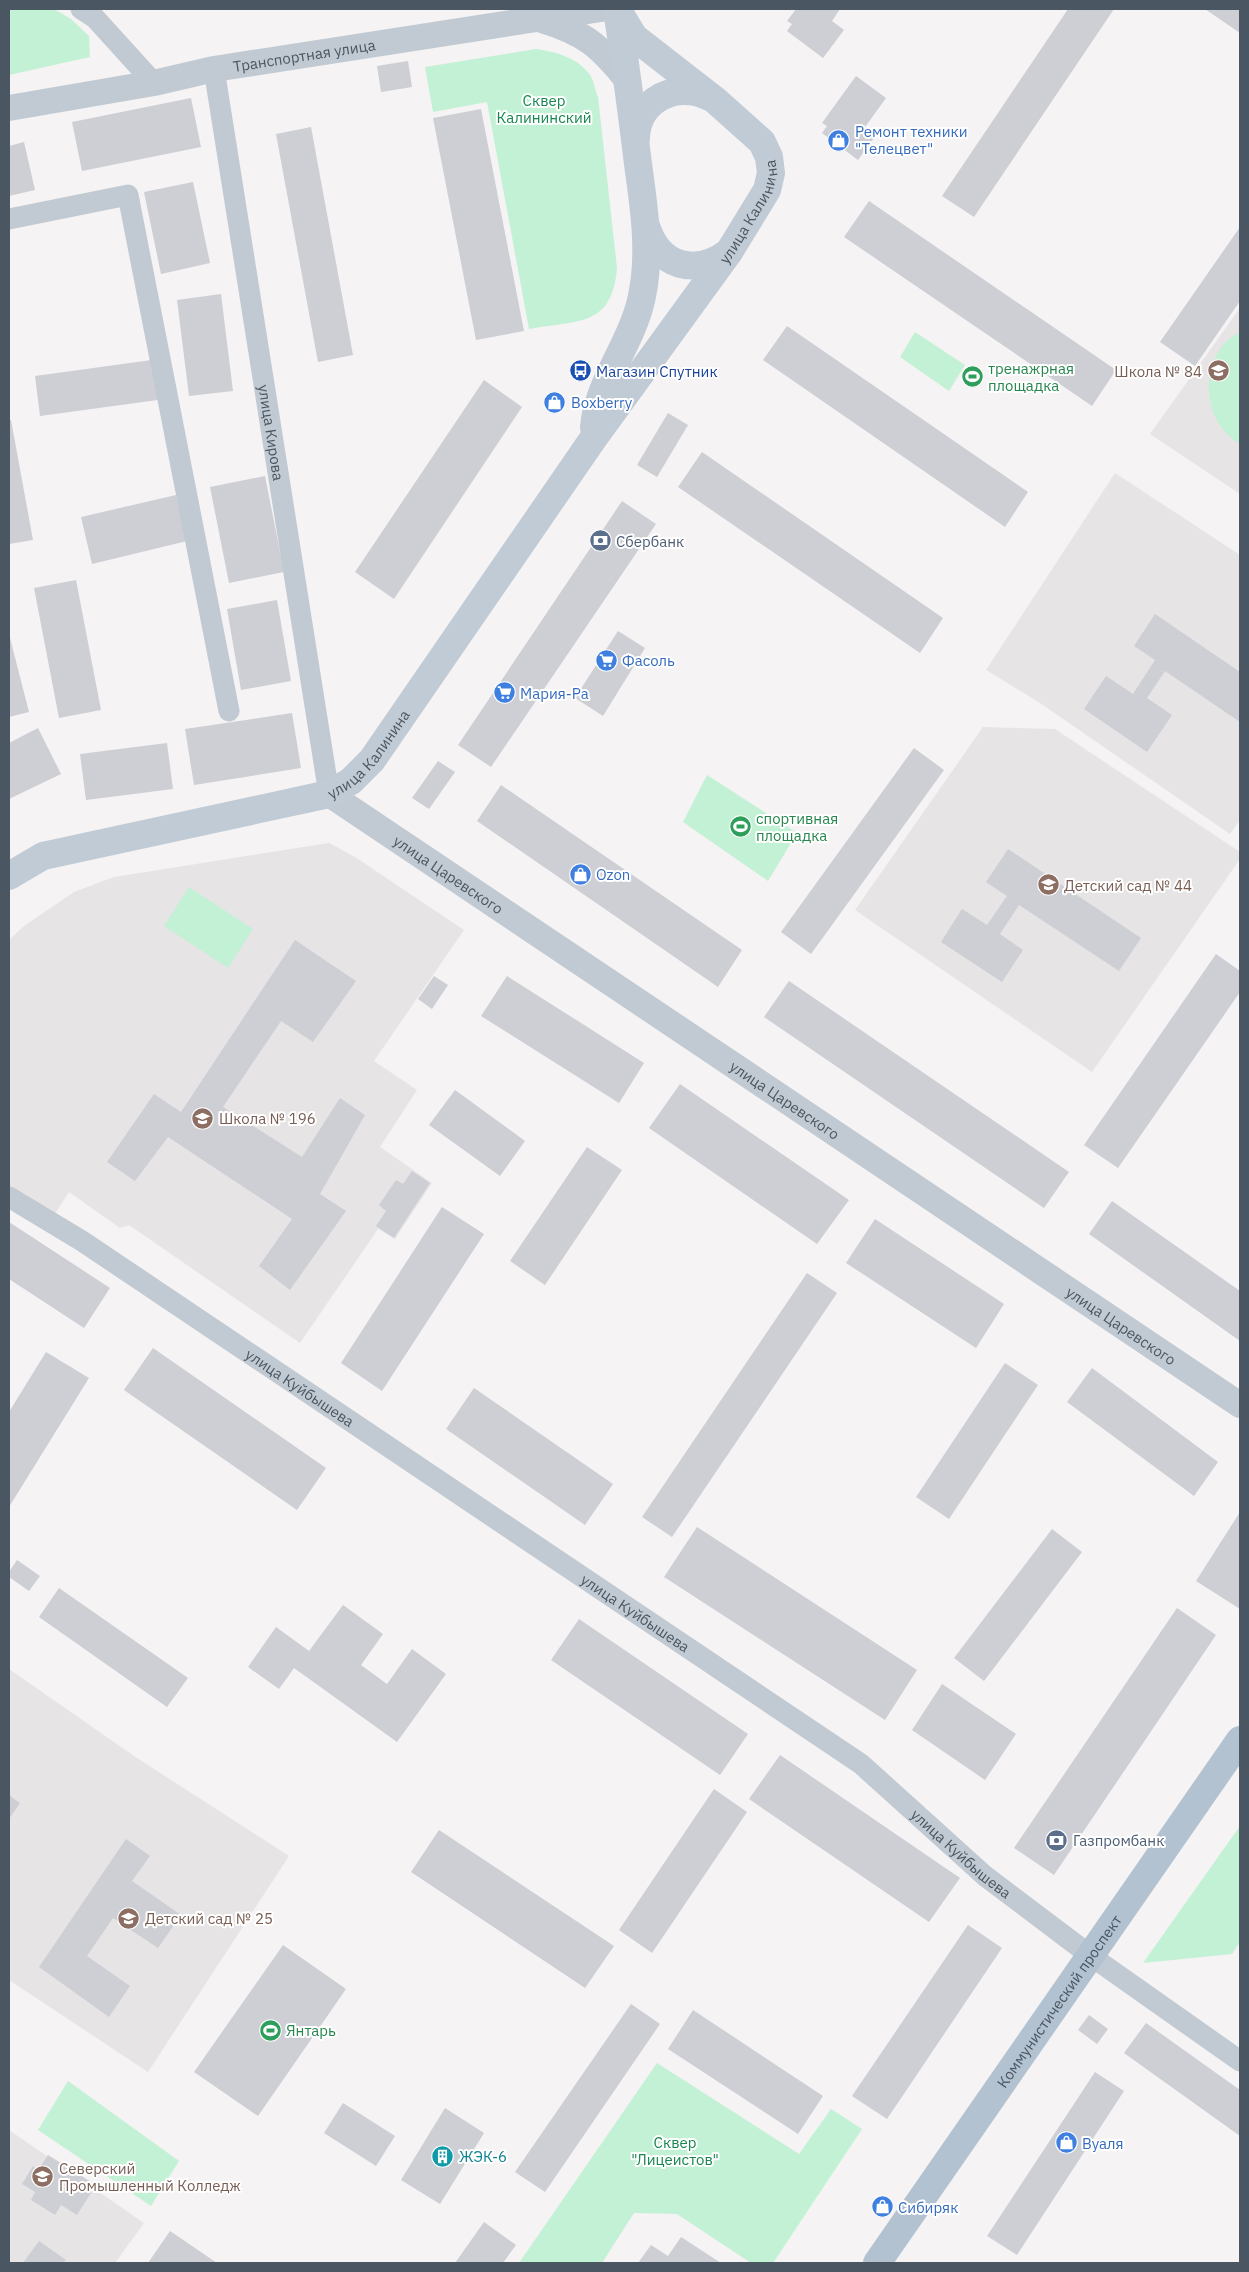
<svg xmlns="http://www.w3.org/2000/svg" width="1249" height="2272" font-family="'IBM Plex Sans',sans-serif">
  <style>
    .education { fill: #e6e4e5 }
    .green { fill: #c3f1d5 }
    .building { fill: #cdcfd5 }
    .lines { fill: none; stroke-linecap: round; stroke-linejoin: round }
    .minor { stroke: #c1cad2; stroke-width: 21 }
    .tertiary { stroke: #c1cad2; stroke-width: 26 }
    .secondary { stroke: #c1cbd6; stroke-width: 28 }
    .primary { stroke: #b3c2d1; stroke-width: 28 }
    .labels { text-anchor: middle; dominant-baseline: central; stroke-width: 4; stroke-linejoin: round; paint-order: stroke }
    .street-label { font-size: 15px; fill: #4a5661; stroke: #fff }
    .park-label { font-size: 15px; fill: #17864f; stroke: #fff }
    .shop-label { font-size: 15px; fill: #366cbe; stroke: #fff; text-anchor: start }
    .leisure-label { font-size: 15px; fill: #27864d; stroke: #fff; text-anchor: start }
    .transit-label { font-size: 15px; fill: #164399; stroke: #fff; text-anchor: start }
    .education-label { font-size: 15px; fill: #785e54; stroke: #fff; text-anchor: start }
    .service-label { font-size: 15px; fill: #4e5e75; stroke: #fff; text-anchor: start }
    .culture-label { font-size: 15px; fill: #0d838f; stroke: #fff; text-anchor: start }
  </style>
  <rect width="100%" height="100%" fill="#f5f3f3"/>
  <!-- education -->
  <g class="education">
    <path d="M1240,308V494L1150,434Z"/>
    <path d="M1115,473L1240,555V820L1230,834L1040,703L986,670Z"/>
    <path d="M983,727L1055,729L1240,852V859L1092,1072L855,910Z"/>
    <path d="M329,843L355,857L464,930L374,1061L417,1090L380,1147L432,1183L395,1239L378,1229L300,1343L129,1225L120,1228L69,1192L51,1220L9,1191V940L24,926L74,892L114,877Z"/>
    <path d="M9,1669L134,1756L289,1856L148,2072L9,1980Z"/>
    <path d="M9,2130L144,2223L115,2263H9Z"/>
  </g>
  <!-- green -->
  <g class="green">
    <path d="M9,9H54L71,19L89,36L90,57L9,75Z"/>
    <path d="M536,49C556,52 577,57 590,75C594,80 595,91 598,97L617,268C612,328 577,320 529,329L487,102L433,112L425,67Z"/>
    <path d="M915,332L965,365L949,391L900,357Z"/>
    <path d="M1240,333V444C1232,439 1223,431 1218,422C1201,396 1208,344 1240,333Z"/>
    <path d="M707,775L797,833L768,881L683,822Z"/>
    <path d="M189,887L253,929L228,968L164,926Z"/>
    <path d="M1240,1826V1942L1232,1954L1143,1963Z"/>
    <path d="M657,2063L799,2154L831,2109L862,2129L773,2263H751L677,2214L634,2213L602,2263H519Z"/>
    <path d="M68,2081L179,2161L151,2206L38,2130Z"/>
  </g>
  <!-- building -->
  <g class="building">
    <path d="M796,9H840L832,21L844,30L823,58L787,31L792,24L787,21Z"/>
    <path d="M1068,9H1114L974,217L942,196Z"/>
    <path d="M1205,9H1240V33Z"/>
    <path d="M408,61L412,87L381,92L377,66Z"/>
    <path d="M856,76L886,98L865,127L876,135L858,160L822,133L827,126L822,123Z"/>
    <path d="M191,98L201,147L82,171L72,122Z"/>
    <path d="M481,109L524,331L476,340L433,118Z"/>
    <path d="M311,127L353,355L318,362L276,134Z"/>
    <path d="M24,142L35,190L9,196V146Z"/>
    <path d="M193,182L210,263L161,274L144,192Z"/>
    <path d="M869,201L1116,370L1092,406L844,237Z"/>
    <path d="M1240,227V301L1195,366L1160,342Z"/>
    <path d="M221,294L233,391L189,396L177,300Z"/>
    <path d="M787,326L1028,492L1005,527L763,360Z"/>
    <path d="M159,359L165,399L40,416L35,376Z"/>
    <path d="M484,380L522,407L394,599L355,572Z"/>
    <path d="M668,413L688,425L657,477L637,465Z"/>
    <path d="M9,420H11L33,540L9,544Z"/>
    <path d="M702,452L943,618L920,653L678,487Z"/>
    <path d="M265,476L284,572L229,583L210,487Z"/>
    <path d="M176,495L187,541L92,564L81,517Z"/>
    <path d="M622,501L656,524L491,767L458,745Z"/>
    <path d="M76,580L101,710L59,718L34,588Z"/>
    <path d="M277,600L291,681L241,690L227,609Z"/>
    <path d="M1155,614L1240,672V722L1165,671L1147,698L1172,715L1147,752L1084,709L1106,676L1133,694L1155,660L1134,646Z"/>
    <path d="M618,631L645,648L603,716L575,698Z"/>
    <path d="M9,634L29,712L9,717Z"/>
    <path d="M292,713L301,768L194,785L185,729Z"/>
    <path d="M38,728L61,774L9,799V743Z"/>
    <path d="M167,743L173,789L86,800L80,754Z"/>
    <path d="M914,748L944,770L811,954L781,932Z"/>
    <path d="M438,761L455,772L429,809L412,798Z"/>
    <path d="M501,785L742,950L718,987L477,821Z"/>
    <path d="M1008,849L1141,938L1119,971L1019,905L1000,934L1023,950L1002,982L941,942L962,909L987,925L1007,896L986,882Z"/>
    <path d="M295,940L356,981L313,1042L281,1021L223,1107L302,1157L340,1098L365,1115L320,1194L346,1211L290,1290L259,1266L292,1219L168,1137L135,1181L107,1162L154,1094L181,1112Z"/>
    <path d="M1216,954L1240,971V992L1118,1168L1084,1145Z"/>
    <path d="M434,976L448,985L432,1009L418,999Z"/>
    <path d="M507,976L644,1063L619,1103L481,1016Z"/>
    <path d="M789,981L1069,1172L1044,1208L764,1017Z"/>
    <path d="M680,1084L849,1200L817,1244L649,1128Z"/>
    <path d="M455,1090L525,1141L500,1176L429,1125Z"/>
    <path d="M587,1147L622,1170L545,1285L510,1261Z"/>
    <path d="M412,1171L430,1183L394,1238L376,1226L386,1211L379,1205L396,1180L403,1184Z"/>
    <path d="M1112,1201L1240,1291V1341L1089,1234Z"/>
    <path d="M442,1207L484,1234L382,1391L341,1363Z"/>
    <path d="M875,1219L1004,1304L976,1348L846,1263Z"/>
    <path d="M9,1222L110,1288L84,1328L9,1279Z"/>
    <path d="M807,1273L837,1293L672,1537L642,1517Z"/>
    <path d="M153,1348L326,1468L297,1510L124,1390Z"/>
    <path d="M46,1352L89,1378L9,1507V1412Z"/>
    <path d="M1005,1363L1038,1385L949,1519L916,1497Z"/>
    <path d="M1092,1368L1218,1462L1194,1496L1067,1402Z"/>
    <path d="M474,1388L613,1484L585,1525L446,1429Z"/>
    <path d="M1240,1512V1609L1196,1581Z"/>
    <path d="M697,1527L917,1670L885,1720L664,1577Z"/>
    <path d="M1052,1529L1082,1552L984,1681L954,1658Z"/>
    <path d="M17,1560L40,1576L29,1591L9,1577V1572Z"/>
    <path d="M59,1588L188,1678L167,1707L39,1617Z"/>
    <path d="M343,1605L383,1634L361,1665L387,1684L412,1649L446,1674L397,1742L294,1668L279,1689L248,1667L276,1627L309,1651Z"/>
    <path d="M1177,1608L1216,1635L1054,1875L1014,1848Z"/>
    <path d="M579,1619L748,1734L720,1775L551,1660Z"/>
    <path d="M942,1684L1016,1734L985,1780L912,1730Z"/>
    <path d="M780,1755L960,1878L929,1922L749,1799Z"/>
    <path d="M714,1789L747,1812L652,1953L619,1930Z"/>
    <path d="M9,1795L20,1803L9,1819Z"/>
    <path d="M439,1830L614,1946L585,1988L411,1872Z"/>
    <path d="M126,1839L150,1856L132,1881L181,1915L158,1948L113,1918L87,1956L130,1986L109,2017L39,1967Z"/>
    <path d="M968,1925L1002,1948L887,2119L852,2096Z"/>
    <path d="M283,1945L346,1989L258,2116L194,2072Z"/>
    <path d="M631,2004L660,2024L545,2192L515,2172Z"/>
    <path d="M693,2010L823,2096L798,2134L668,2049Z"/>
    <path d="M1089,2015L1108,2029L1097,2044L1078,2030Z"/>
    <path d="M1146,2023L1240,2090V2136L1124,2053Z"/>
    <path d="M1095,2072L1124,2091L1017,2255L987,2236Z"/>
    <path d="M343,2103L395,2136L376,2166L324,2133Z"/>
    <path d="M445,2108L484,2133L440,2204L401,2180Z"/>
    <path d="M48,2155L96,2185L77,2215L61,2205L55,2215L31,2200L35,2192L22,2184L33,2166L38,2170Z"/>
    <path d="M484,2222L516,2245L503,2263H455Z"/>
    <path d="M170,2231L217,2263H148Z"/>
    <path d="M681,2237L721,2263H638L651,2245L668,2256Z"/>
    <path d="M39,2241L66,2260L63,2263H23Z"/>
  </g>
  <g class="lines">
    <!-- minor -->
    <g class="minor">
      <path d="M81,9L95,18L154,83"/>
      <path id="s1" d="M214,69L329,794"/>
      <path d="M9,219L128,195L229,711"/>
      <path id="s2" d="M9,1197L82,1241L861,1764L985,1876L1091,1956L1240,2061"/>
    </g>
    <!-- tertiary -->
    <g class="tertiary">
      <path d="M542,20C585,33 600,46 628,81"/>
      <path id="s3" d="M9,108L154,83L214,69L601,9"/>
      <path id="s4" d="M329,794L1240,1405"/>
    </g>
    <!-- secondary -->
    <g class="secondary">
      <path d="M636,138C637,100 677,80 709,97"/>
      <path d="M646,226C659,267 695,277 729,252"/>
      <path d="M594,427C598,381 633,342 642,296C651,253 644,207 638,164C632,115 626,66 618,17"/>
      <path id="s5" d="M9,876L43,856L329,794L351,781L372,760L593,439L729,252L767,190L771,173L769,157L762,142L715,100L634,37L617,9"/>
    </g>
    <!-- primary -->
    <path class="primary" id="s6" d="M877,2263L1240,1740"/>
  </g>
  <!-- icons -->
  <defs>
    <symbol id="shop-disc" viewBox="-11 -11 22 22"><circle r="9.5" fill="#3f7fe0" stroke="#fff"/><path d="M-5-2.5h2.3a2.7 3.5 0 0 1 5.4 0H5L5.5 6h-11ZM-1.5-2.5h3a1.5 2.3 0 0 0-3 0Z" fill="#fff"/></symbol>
    <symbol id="bus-disc" viewBox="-11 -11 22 22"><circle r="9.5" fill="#1a4fb4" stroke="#fff"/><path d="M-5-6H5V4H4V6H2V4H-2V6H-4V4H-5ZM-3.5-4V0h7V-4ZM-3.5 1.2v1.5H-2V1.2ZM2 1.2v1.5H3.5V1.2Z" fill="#fff"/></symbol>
    <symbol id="school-disc" viewBox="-11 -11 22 22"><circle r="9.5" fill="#8d6e63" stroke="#fff"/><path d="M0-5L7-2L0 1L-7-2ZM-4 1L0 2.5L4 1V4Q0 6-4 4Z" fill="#fff"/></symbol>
    <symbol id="stadium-disc" viewBox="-11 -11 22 22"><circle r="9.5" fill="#2e9e5b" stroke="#fff"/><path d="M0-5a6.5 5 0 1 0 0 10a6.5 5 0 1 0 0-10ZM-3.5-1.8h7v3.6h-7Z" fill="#fff"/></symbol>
    <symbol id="bank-disc" viewBox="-11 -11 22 22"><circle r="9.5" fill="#5c6f8a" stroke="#fff"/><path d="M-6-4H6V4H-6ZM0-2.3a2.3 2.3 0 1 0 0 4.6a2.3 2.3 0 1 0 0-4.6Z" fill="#fff"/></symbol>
    <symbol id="supermarket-disc" viewBox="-11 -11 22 22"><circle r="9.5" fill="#3f7fe0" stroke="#fff"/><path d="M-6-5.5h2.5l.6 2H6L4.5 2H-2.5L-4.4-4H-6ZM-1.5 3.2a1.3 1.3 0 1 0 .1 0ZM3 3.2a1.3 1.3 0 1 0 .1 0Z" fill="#fff"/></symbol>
    <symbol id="building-disc" viewBox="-11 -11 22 22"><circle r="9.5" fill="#0f9aa8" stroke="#fff"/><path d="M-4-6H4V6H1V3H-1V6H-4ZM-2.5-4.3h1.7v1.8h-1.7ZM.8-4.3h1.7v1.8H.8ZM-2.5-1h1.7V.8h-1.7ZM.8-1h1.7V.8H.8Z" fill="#fff"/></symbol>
    <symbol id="university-disc" viewBox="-11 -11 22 22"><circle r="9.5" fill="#8d6e63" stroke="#fff"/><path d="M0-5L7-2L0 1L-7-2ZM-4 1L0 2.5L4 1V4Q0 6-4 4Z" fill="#fff"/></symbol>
  </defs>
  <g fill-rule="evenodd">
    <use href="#shop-disc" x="826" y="128" width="25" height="25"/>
    <use href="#bus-disc" x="568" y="358" width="25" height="25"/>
    <use href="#school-disc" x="1206" y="358" width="25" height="25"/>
    <use href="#stadium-disc" x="960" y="364" width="25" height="25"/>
    <use href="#shop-disc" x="542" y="390" width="25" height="25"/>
    <use href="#bank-disc" x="588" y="528" width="25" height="25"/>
    <use href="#supermarket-disc" x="594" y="648" width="25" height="25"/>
    <use href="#supermarket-disc" x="492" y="680" width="25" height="25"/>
    <use href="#stadium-disc" x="728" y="814" width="25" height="25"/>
    <use href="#shop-disc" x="568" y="862" width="25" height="25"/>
    <use href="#school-disc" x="1036" y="872" width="25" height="25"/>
    <use href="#school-disc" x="190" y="1106" width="25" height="25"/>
    <use href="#bank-disc" x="1044" y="1828" width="25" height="25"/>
    <use href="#school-disc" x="116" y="1906" width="25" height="25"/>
    <use href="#stadium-disc" x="258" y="2018" width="25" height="25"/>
    <use href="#shop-disc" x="1054" y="2130" width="25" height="25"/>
    <use href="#building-disc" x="430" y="2144" width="25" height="25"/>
    <use href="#university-disc" x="30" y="2164" width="25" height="25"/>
    <use href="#shop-disc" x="870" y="2194" width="25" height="25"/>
  </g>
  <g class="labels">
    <!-- street labels -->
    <g class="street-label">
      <text stroke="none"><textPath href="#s3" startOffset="300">Транспортная улица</textPath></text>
      <text stroke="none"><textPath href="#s5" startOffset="1054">улица Калинина</textPath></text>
      <text stroke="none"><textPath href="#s1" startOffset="368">улица Кирова</textPath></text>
      <text stroke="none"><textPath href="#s5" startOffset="389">улица Калинина</textPath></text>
      <text stroke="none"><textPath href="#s4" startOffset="144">улица Царевского</textPath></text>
      <text stroke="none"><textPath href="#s4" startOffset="549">улица Царевского</textPath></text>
      <text stroke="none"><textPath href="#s4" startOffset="954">улица Царевского</textPath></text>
      <text stroke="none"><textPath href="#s2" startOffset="348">улица Куйбышева</textPath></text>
      <text stroke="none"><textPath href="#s2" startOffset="752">улица Куйбышева</textPath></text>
      <text stroke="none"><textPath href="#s2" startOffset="1158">улица Куйбышева</textPath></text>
      <text stroke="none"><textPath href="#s6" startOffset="319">Коммунистический проспект</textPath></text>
    </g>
    <!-- park labels -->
    <g class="park-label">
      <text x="544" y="100">Сквер<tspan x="544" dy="17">Калининский</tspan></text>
      <text x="675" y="2142">Сквер<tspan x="675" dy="17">"Лицеистов"</tspan></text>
    </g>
    <!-- shop labels -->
    <g class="shop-label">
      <text x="855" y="131">Ремонт техники<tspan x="855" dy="17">"Телецвет"</tspan></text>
      <text x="571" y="402">Boxberry</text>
      <text x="622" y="660">Фасоль</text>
      <text x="520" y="693">Мария-Ра</text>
      <text x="596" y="874">Ozon</text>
      <text x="1082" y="2143">Вуаля</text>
      <text x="898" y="2207">Сибиряк</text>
    </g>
    <!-- leisure labels -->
    <g class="leisure-label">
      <text x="988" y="368">тренажрная<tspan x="988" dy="17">площадка</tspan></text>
      <text x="756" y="818">спортивная<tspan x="756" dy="17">площадка</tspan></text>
      <text x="286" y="2030">Янтарь</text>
    </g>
    <!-- transit labels -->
    <g class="transit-label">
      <text x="596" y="371">Магазин Спутник</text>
    </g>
    <!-- education labels -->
    <g class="education-label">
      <text x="1202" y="371" text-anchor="end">Школа № 84</text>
      <text x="1064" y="885">Детский сад № 44</text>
      <text x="219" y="1118">Школа № 196</text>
      <text x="145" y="1918">Детский сад № 25</text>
      <text x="59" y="2168">Северский<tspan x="59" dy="17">Промышленный Колледж</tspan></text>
    </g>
    <!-- service labels -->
    <g class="service-label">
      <text x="616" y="541">Сбербанк</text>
      <text x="1073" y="1840">Газпромбанк</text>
    </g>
    <!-- culture labels -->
    <g class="culture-label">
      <text x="459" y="2156">ЖЭК-6</text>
    </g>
  </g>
  <!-- border -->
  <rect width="1249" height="2272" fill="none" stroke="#4a5661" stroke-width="20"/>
</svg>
